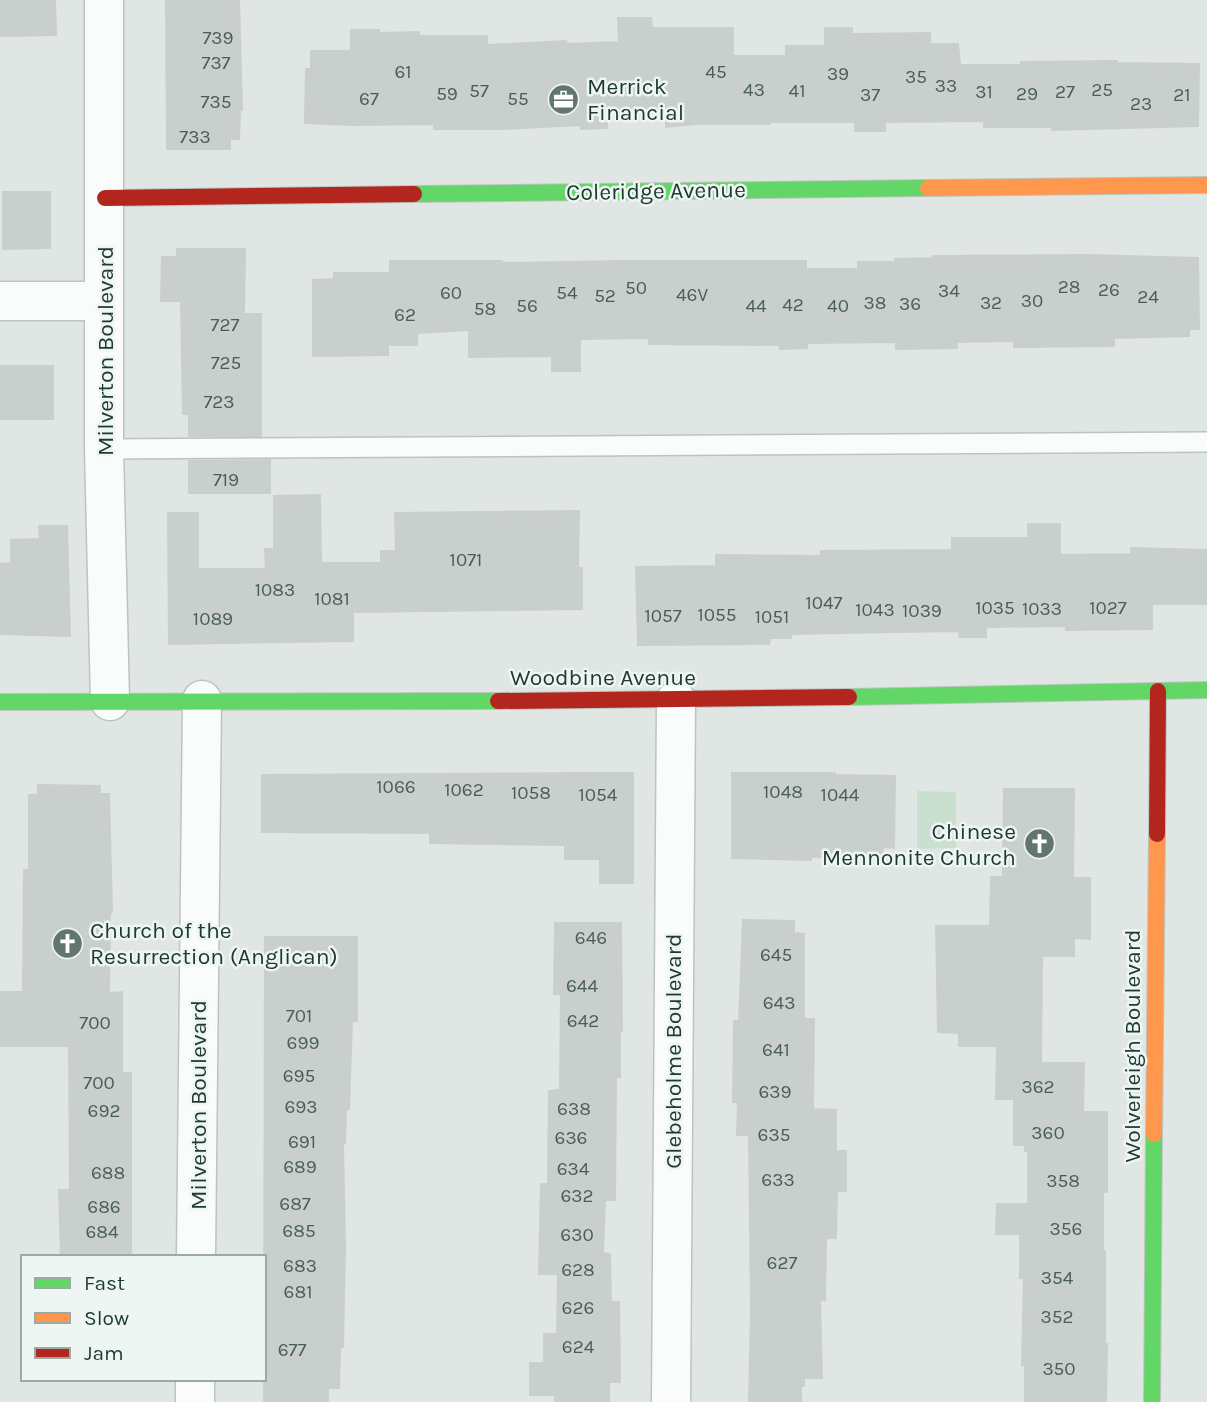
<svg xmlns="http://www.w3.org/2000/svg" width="1207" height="1402" font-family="Karla,sans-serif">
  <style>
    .green { fill: #c9dfcf }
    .building { fill: #c9cfcc; stroke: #c9cfcc; stroke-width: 2 }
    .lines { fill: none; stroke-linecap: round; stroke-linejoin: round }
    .lane-casing { stroke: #bdc3c0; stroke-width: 22 }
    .street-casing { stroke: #bdc3c0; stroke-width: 41 }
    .fast-casing { stroke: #bdc4c1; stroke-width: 18 }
    .slow-casing { stroke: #bdc4c1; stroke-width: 18 }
    .jam-casing { stroke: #bdc4c1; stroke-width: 18 }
    .lane { stroke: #fafbfb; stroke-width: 19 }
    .street { stroke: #fafbfb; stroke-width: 38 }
    .fast { stroke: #63d668; stroke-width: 16 }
    .slow { stroke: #ff974d; stroke-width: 16 }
    .jam { stroke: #b3261e; stroke-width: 16 }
    .labels { text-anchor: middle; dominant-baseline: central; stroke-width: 5; stroke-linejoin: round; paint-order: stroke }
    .number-label { font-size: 19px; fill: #4a5e58 }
    .poi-label { font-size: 23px; fill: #1f3831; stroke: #edf6f2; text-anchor: start }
    .street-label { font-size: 23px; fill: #1f3831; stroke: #edf6f2 }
  </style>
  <rect width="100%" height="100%" fill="#e0e6e3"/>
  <!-- green -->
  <path class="green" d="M917,791L956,792V848L917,849Z"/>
  <!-- building -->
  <g class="building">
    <path d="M0,0H55L56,35L0,36Z"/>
    <path d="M166,0H239L242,110H240L239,139H230V149H167Z"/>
    <path d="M618,18H651L652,28H733V56H786V46H825V28H852V34L930,33V44H958L960,65H1021V62L1117,61V63L1199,64L1198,126L1052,130V127H984V121L885,122V131H855V122H770V124H695L666,127V108L607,109V128L581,129V125L505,129H434V124L352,125L305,123L306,69H311V51H351V30H379V33L419,32V36H487V45L566,41L567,44L619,42Z"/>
    <path d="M3,192H50V248L3,249Z"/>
    <path d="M177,249H245L244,314H261V436H189V414H183L181,301H161L162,257H177Z"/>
    <path d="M1087,255L1198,258L1199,329H1189V336L1114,338V346L1014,347V341L957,342V348L896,349V342L807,343V348L780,349V345L649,344V338L580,339V371H552V356L469,357V330L417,333V345H388V355L313,356V280L334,279V273H390V261H502V263L623,261H806V269H858V262H895V259L933,258V256Z"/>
    <rect x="0" y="366" width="53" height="53"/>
    <path d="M270,460V493H189V461Z"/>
    <path d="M320,495L321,563H381V551H396L395,513L579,511L578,568H582V609L353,612V641L169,644L168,513H198V569H266L265,549H274V496Z"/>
    <path d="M1028,524H1060V555L1131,554V548L1207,550V604H1152V629L1066,630V626L986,627V637H960L959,631L893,632L791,634V638H770L769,644L638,645L636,567L716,566V555L821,556V551L952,550V538H1028Z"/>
    <path d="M39,526H67L70,636L0,634V564L11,563V540L40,539Z"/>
    <path d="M600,773H633V883H600V859H565V845L430,843V833L262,832V775Z"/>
    <path d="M732,773H835V775L895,776L894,848L883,847V857H811V860L732,858Z"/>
    <path d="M38,785L100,786V794H109L112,911L110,914L109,993L122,992V1073H131V1257H61L59,1190H70L69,1046H0V992H23L24,870H29V795H38Z"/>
    <path d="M1004,789H1074L1073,878H1090V939L1074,938V956H1042L1041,1063H1084L1083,1112H1107V1192H1103V1251H1105V1344H1107L1106,1402H1025V1365H1022L1024,1278H1020V1234H996L997,1204H1028V1151H1025V1145H1014V1099H996L997,1046H959V1033L938,1032L936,926H990L991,877H1003Z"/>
    <path d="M743,920L794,921V933L804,934V1019H814L813,1109L836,1110V1151H846V1191H837L836,1238H826L825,1300H820L822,1378H804V1386H801V1402H749L751,1311L749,1135H737L738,1102H733L734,1021H739Z"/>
    <path d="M555,923H621L622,1031H620V1077H616L615,1200H605L603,1253L610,1254L611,1302H619L620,1382H609V1402H555V1395H530V1363H544V1334H557L558,1274H539L541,1184H548L549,1091L560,1090L561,994H554Z"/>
    <path d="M265,937H357V1021H352L349,1109H346L345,1143H343L345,1246L343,1347H340L339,1388H328V1402H264Z"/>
  </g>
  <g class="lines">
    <defs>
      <path id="lane" d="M104,449L1207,442"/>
      <g id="street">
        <path d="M104,0V449L110,701"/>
        <path d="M0,301H103"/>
        <path d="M196,1257L202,700"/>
        <path d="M195,1402V1379"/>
        <path d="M671,1402L676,700"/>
      </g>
      <g id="fast">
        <path d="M414,194L928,188"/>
        <path d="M849,697L1207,690"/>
        <path d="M0,702L498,701"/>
        <path d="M1152,1402L1154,1134"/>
      </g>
      <g id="slow">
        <path d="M928,188L1207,185"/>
        <path d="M1154,1134L1157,834"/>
      </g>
      <g id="jam">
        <path d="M105,198L414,194"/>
        <path d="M498,701L849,697"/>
        <path d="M1157,834L1158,691"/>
      </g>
    </defs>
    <!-- lane casing -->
    <use href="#lane" class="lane-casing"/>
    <!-- street casing -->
    <use href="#street" class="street-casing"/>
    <!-- fast casing -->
    <use href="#fast" class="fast-casing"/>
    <!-- slow casing -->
    <use href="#slow" class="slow-casing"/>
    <!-- jam casing -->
    <use href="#jam" class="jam-casing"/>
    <!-- lane -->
    <use href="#lane" class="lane"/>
    <!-- street -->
    <use href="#street" class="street"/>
    <!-- fast -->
    <use href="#fast" class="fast"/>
    <!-- slow -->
    <use href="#slow" class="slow"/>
    <!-- jam -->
    <use href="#jam" class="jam"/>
  </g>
  <!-- icons -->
  <defs>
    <symbol id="office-disc" viewBox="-11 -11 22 22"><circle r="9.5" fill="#63756f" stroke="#edf6f2"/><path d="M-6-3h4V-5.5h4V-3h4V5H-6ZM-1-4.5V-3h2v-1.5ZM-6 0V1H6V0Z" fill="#fff"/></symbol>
    <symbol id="church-disc" viewBox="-11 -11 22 22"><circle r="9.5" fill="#63756f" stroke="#edf6f2"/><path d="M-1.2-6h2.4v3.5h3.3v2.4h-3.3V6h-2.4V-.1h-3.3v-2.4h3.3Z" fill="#fff"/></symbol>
  </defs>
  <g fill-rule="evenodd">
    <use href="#office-disc" x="546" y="82" width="35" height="35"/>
    <use href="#church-disc" x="1022" y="826" width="35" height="35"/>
    <use href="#church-disc" x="50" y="926" width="35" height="35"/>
  </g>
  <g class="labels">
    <!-- number labels -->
    <g class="number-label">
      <text x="218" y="38">739</text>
      <text x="216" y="63">737</text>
      <text x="403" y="72">61</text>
      <text x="716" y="72">45</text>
      <text x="838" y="74">39</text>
      <text x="916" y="77">35</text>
      <text x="946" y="86">33</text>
      <text x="754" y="90">43</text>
      <text x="1102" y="90">25</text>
      <text x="479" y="91">57</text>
      <text x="797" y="91">41</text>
      <text x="984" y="92">31</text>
      <text x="1065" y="92">27</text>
      <text x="447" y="94">59</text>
      <text x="1027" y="94">29</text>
      <text x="870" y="95">37</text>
      <text x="1182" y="95">21</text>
      <text x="369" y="99">67</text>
      <text x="518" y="99">55</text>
      <text x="216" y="102">735</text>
      <text x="1141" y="104">23</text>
      <text x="195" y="137">733</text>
      <text x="1069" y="287">28</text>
      <text x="636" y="288">50</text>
      <text x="1109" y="290">26</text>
      <text x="949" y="291">34</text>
      <text x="451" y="293">60</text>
      <text x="567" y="293">54</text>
      <text x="692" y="295">46V</text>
      <text x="605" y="296">52</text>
      <text x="1148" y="297">24</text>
      <text x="1032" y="301">30</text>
      <text x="875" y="303">38</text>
      <text x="991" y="303">32</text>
      <text x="910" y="304">36</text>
      <text x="793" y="305">42</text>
      <text x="527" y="306">56</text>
      <text x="756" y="306">44</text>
      <text x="838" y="306">40</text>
      <text x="485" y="309">58</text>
      <text x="405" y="315">62</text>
      <text x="225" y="325">727</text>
      <text x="226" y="363">725</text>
      <text x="219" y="402">723</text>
      <text x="226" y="480">719</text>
      <text x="466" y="560">1071</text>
      <text x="275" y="590">1083</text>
      <text x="332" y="599">1081</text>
      <text x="824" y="603">1047</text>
      <text x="995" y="608">1035</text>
      <text x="1108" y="608">1027</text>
      <text x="1042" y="609">1033</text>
      <text x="875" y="610">1043</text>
      <text x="922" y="611">1039</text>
      <text x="717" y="615">1055</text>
      <text x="663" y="616">1057</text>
      <text x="772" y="617">1051</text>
      <text x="213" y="619">1089</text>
      <text x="396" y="787">1066</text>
      <text x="464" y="790">1062</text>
      <text x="783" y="792">1048</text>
      <text x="531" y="793">1058</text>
      <text x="598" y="795">1054</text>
      <text x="840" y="795">1044</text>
      <text x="591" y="938">646</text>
      <text x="776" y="955">645</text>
      <text x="582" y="986">644</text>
      <text x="779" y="1003">643</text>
      <text x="299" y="1016">701</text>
      <text x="583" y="1021">642</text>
      <text x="95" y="1023">700</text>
      <text x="303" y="1043">699</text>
      <text x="776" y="1050">641</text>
      <text x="299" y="1076">695</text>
      <text x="99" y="1083">700</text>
      <text x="1038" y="1087">362</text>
      <text x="775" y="1092">639</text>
      <text x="301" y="1107">693</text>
      <text x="574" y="1109">638</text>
      <text x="104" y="1111">692</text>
      <text x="1048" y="1133">360</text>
      <text x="774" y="1135">635</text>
      <text x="571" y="1138">636</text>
      <text x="302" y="1142">691</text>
      <text x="300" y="1167">689</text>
      <text x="573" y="1169">634</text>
      <text x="108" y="1173">688</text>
      <text x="778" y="1180">633</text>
      <text x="1063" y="1181">358</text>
      <text x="577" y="1196">632</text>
      <text x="295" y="1204">687</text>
      <text x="104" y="1207">686</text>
      <text x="1066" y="1229">356</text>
      <text x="299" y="1231">685</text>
      <text x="102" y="1232">684</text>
      <text x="577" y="1235">630</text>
      <text x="782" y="1263">627</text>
      <text x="300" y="1266">683</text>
      <text x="578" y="1270">628</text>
      <text x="1057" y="1278">354</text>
      <text x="298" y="1292">681</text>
      <text x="578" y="1308">626</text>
      <text x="1057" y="1317">352</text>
      <text x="578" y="1347">624</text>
      <text x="292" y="1350">677</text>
      <text x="1059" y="1369">350</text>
    </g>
    <!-- poi labels -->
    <g class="poi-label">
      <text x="587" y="86">Merrick<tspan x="587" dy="26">Financial</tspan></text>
      <text x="1016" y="831" text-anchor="end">Chinese<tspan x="1016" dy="26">Mennonite Church</tspan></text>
      <text x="90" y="930">Church of the<tspan x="90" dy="26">Resurrection (Anglican)</tspan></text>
    </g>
    <!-- street labels -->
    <g class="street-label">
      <text transform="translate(656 191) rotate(-1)">Coleridge Avenue</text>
      <text transform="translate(105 351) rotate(-90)">Milverton Boulevard</text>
      <text x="603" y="677">Woodbine Avenue</text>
      <text transform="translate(1132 1046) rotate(-90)">Wolverleigh Boulevard</text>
      <text transform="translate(673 1051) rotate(-90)">Glebeholme Boulevard</text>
      <text transform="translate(198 1105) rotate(-90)">Milverton Boulevard</text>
    </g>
  </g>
  <!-- legend -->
  <rect x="21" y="1255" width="245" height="126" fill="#edf6f2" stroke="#9baaa5" stroke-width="2"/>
  <rect x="35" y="1278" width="35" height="10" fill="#63d668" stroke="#9baaa5" stroke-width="2"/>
  <text x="84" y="1290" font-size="21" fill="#1f3831">Fast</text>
  <rect x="35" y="1313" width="35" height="10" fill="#ff974d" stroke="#9baaa5" stroke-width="2"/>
  <text x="84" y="1325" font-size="21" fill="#1f3831">Slow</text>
  <rect x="35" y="1348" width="35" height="10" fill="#b3261e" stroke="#9baaa5" stroke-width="2"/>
  <text x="84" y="1360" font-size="21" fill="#1f3831">Jam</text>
</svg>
